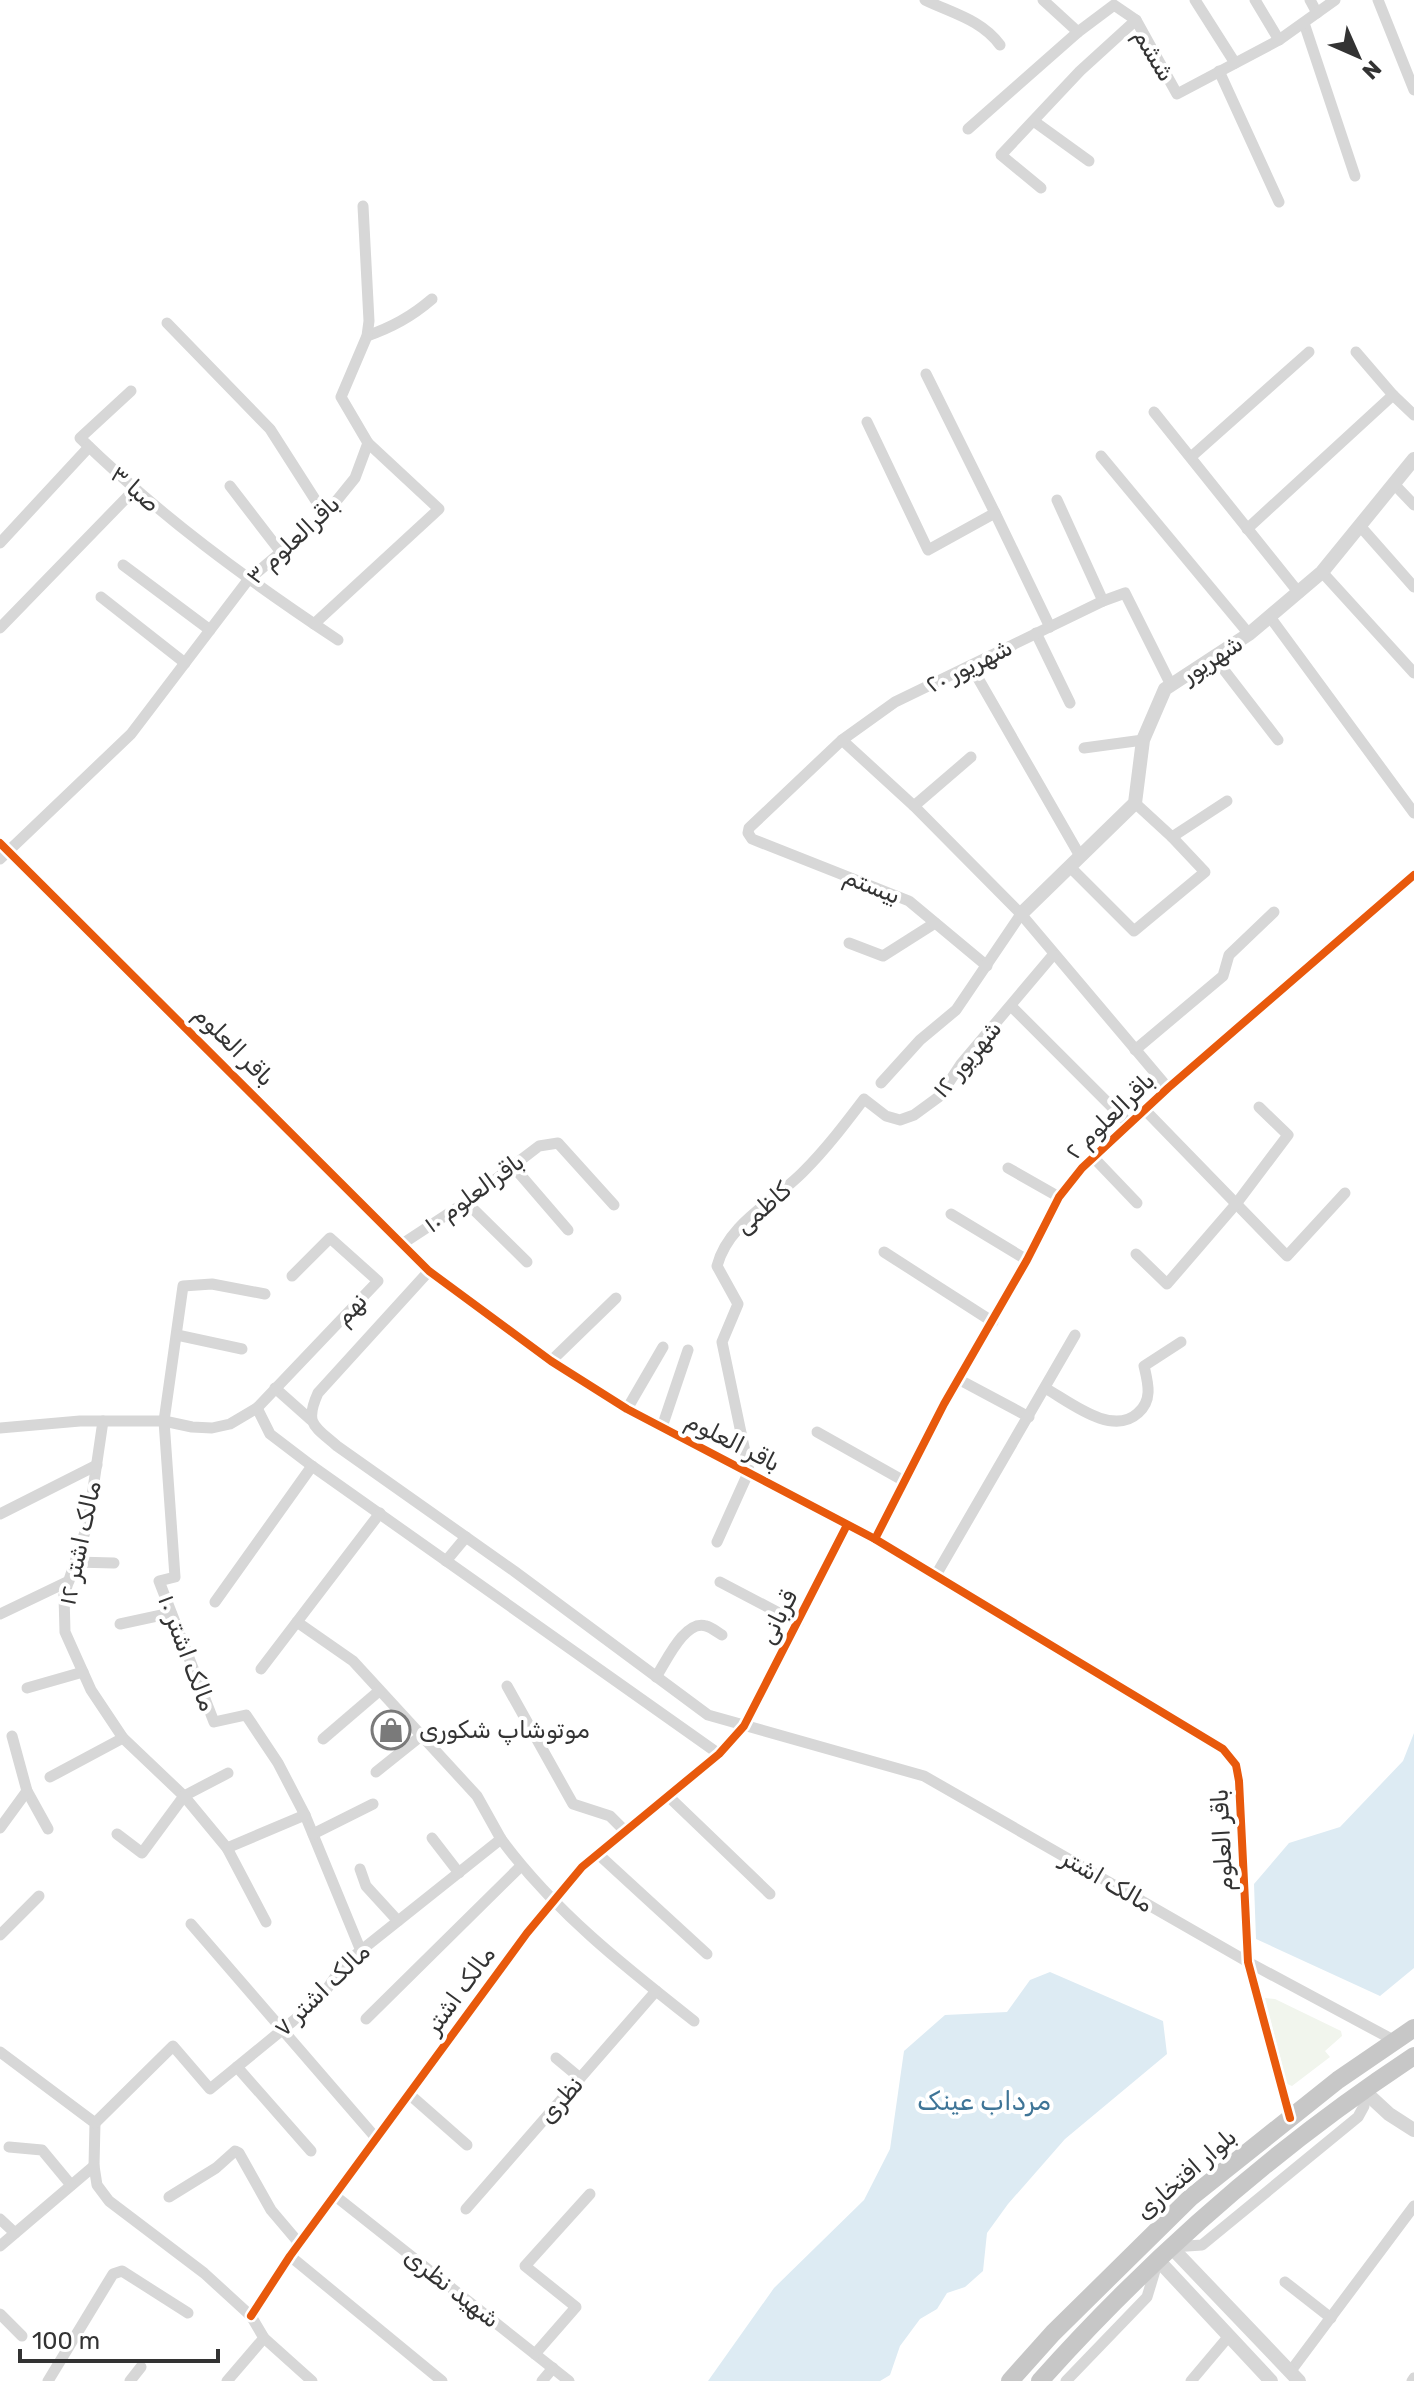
<svg xmlns="http://www.w3.org/2000/svg" width="1414" height="2381" font-family="Rubik,Cairo,sans-serif">
  <style>
    .green { fill: #f1f5ed }
    .water { fill: #ddebf3 }
    .lines { fill: none; stroke-linecap: round; stroke-linejoin: round }
    .minor { stroke: #d7d7d7; stroke-width: 11 }
    .tertiary { stroke: #d7d7d7; stroke-width: 14 }
    .trunk { stroke: #c7c7c7; stroke-width: 18 }
    .cycleway-casing { stroke: #fff; stroke-width: 13 }
    .cycleway { stroke: #e8590c; stroke-width: 8 }
    .labels { text-anchor: middle; dominant-baseline: central; stroke-width: 8; stroke-linejoin: round; paint-order: stroke }
    .street-label { font-size: 24px; fill: #333; stroke: #fff }
    .poi-label { font-size: 24px; fill: #333; stroke: #fff; text-anchor: start }
    .water-label { font-size: 26px; font-style: italic; fill: #3f7597; stroke: #fff }
  </style>
  <rect width="100%" height="100%" fill="#fff"/>
  <!-- green -->
  <path class="green" d="M1265,1998L1275,1999L1341,2031L1342,2036L1325,2051L1330,2057L1292,2086L1287,2084Z"/>
  <!-- water -->
  <g class="water">
    <path d="M1414,1733V1968L1380,1996L1256,1939L1254,1884L1289,1843L1340,1827L1403,1761Z"/>
    <path d="M1050,1972L1163,2021L1167,2054L1065,2139L1008,2204L987,2233L983,2271L965,2287L947,2293L937,2309L920,2319L900,2346L890,2375L880,2381H708L774,2288L864,2200L890,2149L904,2051L945,2015L1007,2012L1030,1980Z"/>
  </g>
  <g class="lines">
    <!-- minor -->
    <g class="minor">
      <path d="M925,0C952,13 982,20 1000,45"/>
      <path d="M1043,0L1078,32L1114,5L1136,20"/>
      <path d="M1195,0L1235,63"/>
      <path d="M1255,0L1279,40"/>
      <path d="M1310,0L1317,13"/>
      <path d="M1378,0L1414,90"/>
      <path d="M1304,23L1355,176"/>
      <path d="M1219,71L1279,202"/>
      <path d="M1035,122L1089,161"/>
      <path d="M968,129L1078,32"/>
      <path d="M1041,188L1001,155L1080,71L1136,20L1177,94L1279,40L1335,0"/>
      <path d="M167,323L270,429L325,515"/>
      <path d="M367,336C392,327 411,317 432,299"/>
      <path d="M1356,352L1393,395L1414,415"/>
      <path d="M926,374L995,513"/>
      <path d="M131,391L80,438C160,516 246,579 338,640"/>
      <path d="M1154,412L1299,593"/>
      <path d="M867,422L928,550L995,513L1050,627"/>
      <path d="M1101,456L1249,634"/>
      <path d="M1191,457L1309,352"/>
      <path d="M1394,484L1414,505"/>
      <path d="M230,486L280,551"/>
      <path d="M1057,500L1103,601"/>
      <path d="M1360,526L1414,587"/>
      <path d="M1247,529L1393,395"/>
      <path d="M0,543L89,447"/>
      <path d="M123,565L210,630"/>
      <path d="M1322,572L1414,673"/>
      <path d="M101,597L185,663"/>
      <path d="M1270,617L1414,813"/>
      <path d="M314,624L439,509L368,443"/>
      <path d="M0,628L134,490"/>
      <path d="M1036,633L1070,703"/>
      <path d="M1214,657L1278,740"/>
      <path d="M971,666L1080,856"/>
      <path d="M842,740L914,806L1021,914L1168,1088"/>
      <path d="M1084,748L1143,740"/>
      <path d="M914,806L971,757"/>
      <path d="M1172,837L1227,801"/>
      <path d="M0,843L429,1271L551,1361L627,1409L875,1539L1223,1749L1236,1765L1239,1781L1248,1962L1290,2118"/>
      <path d="M0,859L131,734L248,580L325,515L355,478L368,443L341,397L367,336L369,321L363,206"/>
      <path d="M1069,866L1134,931L1205,872L1172,837L1135,803"/>
      <path d="M849,943L883,956L935,923"/>
      <path d="M987,966L909,901L752,839L748,833L749,828L842,740L895,702L1103,601L1125,593L1171,685"/>
      <path d="M1011,1006L1129,1124"/>
      <path d="M1135,1050L1223,976L1229,955L1274,912"/>
      <path d="M881,1083L920,1040L956,1010L1021,914"/>
      <path d="M1145,1110L1287,1256L1345,1193"/>
      <path d="M1093,1157L1137,1203"/>
      <path d="M512,1165L568,1230"/>
      <path d="M1008,1168L1059,1197"/>
      <path d="M466,1202L527,1262"/>
      <path d="M951,1214L1027,1260"/>
      <path d="M402,1244L466,1202L539,1146L558,1143L614,1205"/>
      <path d="M884,1252L993,1322"/>
      <path d="M1136,1254L1167,1284L1236,1204L1288,1135L1259,1107"/>
      <path d="M429,1271L318,1393C304,1424 314,1426 337,1446L514,1571L708,1715L924,1776L1248,1962L1397,2042"/>
      <path d="M265,1294L212,1284L183,1286L164,1421L175,1577L159,1581L214,1722L246,1715L278,1763L305,1815L361,1951"/>
      <path d="M177,1335L242,1349"/>
      <path d="M551,1361L616,1298"/>
      <path d="M958,1379L1029,1417"/>
      <path d="M275,1388L311,1420"/>
      <path d="M1045,1388C1070,1402 1112,1437 1138,1413C1153,1400 1148,1383 1144,1366L1181,1342"/>
      <path d="M257,1408L270,1434L312,1466L719,1754"/>
      <path d="M627,1409L663,1347"/>
      <path d="M103,1421L88,1523L64,1595L65,1632L91,1690L123,1738L184,1796L227,1848L266,1922"/>
      <path d="M662,1427L688,1350"/>
      <path d="M0,1428L80,1421H164L192,1427L212,1428L230,1424L257,1408L378,1281L330,1238L292,1276"/>
      <path d="M817,1432L904,1481"/>
      <path d="M0,1514L97,1465"/>
      <path d="M875,1539L944,1404L1027,1260L1059,1197L1082,1168L1168,1088L1414,875"/>
      <path d="M717,1542L749,1471L722,1342L738,1304L717,1266C728,1223 774,1202 804,1171C826,1149 845,1124 864,1099L886,1116L900,1120L914,1115L940,1096L961,1064L1053,955"/>
      <path d="M446,1561L466,1537"/>
      <path d="M75,1562L114,1563"/>
      <path d="M936,1575L1075,1335"/>
      <path d="M720,1582L798,1623"/>
      <path d="M215,1602L312,1466"/>
      <path d="M0,1614L69,1581"/>
      <path d="M297,1622L353,1661L477,1796L501,1839"/>
      <path d="M120,1624L171,1613"/>
      <path d="M261,1669L380,1513"/>
      <path d="M656,1677C666,1662 685,1619 706,1626C711,1627 717,1632 722,1635"/>
      <path d="M507,1686L573,1804L610,1816L625,1831"/>
      <path d="M27,1688L83,1672"/>
      <path d="M12,1736L27,1791L48,1829"/>
      <path d="M323,1739L379,1691"/>
      <path d="M376,1772L421,1736"/>
      <path d="M50,1777L123,1738"/>
      <path d="M668,1796L770,1894"/>
      <path d="M0,1828L27,1791"/>
      <path d="M117,1834L142,1853L184,1796L228,1773"/>
      <path d="M313,1834L373,1804"/>
      <path d="M432,1838L459,1873"/>
      <path d="M227,1848L305,1815"/>
      <path d="M598,1854L707,1954"/>
      <path d="M360,1869L366,1886L398,1921"/>
      <path d="M191,1924L376,2138"/>
      <path d="M0,1935L39,1896"/>
      <path d="M366,2019L521,1866"/>
      <path d="M0,2052L95,2123L94,2166L97,2185L109,2201L204,2273L251,2316L264,2338L312,2381"/>
      <path d="M556,2058L580,2078"/>
      <path d="M237,2067L311,2151"/>
      <path d="M409,2094L467,2145"/>
      <path d="M95,2123L173,2046L210,2089L320,1999L344,1964L501,1839C554,1911 624,1966 694,2021"/>
      <path d="M9,2147L42,2150L71,2185"/>
      <path d="M334,2195L569,2381"/>
      <path d="M169,2197L216,2168L235,2151L239,2153L271,2210L299,2243"/>
      <path d="M466,2209L656,1991"/>
      <path d="M0,2219L15,2233"/>
      <path d="M0,2246L94,2166"/>
      <path d="M1172,2247L1202,2245L1358,2117L1364,2106L1363,2090"/>
      <path d="M290,2256L442,2381"/>
      <path d="M1285,2282L1331,2318"/>
      <path d="M0,2314L22,2336"/>
      <path d="M251,2316L290,2256L527,1933L582,1867L719,1754L744,1726L847,1525"/>
      <path d="M535,2354L576,2307L525,2266L590,2194"/>
      <path d="M1290,2372L1414,2206"/>
      <path d="M48,2381L113,2274L122,2271L188,2313"/>
      <path d="M130,2381L141,2367"/>
      <path d="M227,2381L264,2338"/>
      <path d="M542,2381L553,2368"/>
      <path d="M1066,2381L1147,2297L1157,2264"/>
      <path d="M1191,2381L1229,2336"/>
      <path d="M1412,2381L1414,2378"/>
    </g>
    <!-- tertiary -->
    <g class="tertiary">
      <path d="M1021,914L1135,803L1143,740L1165,689L1249,634L1322,572L1414,459"/>
      <path d="M1363,2090L1389,2114L1414,2130"/>
      <path d="M1171,2247L1299,2381"/>
      <path d="M1158,2260L1271,2381"/>
    </g>
    <!-- trunk -->
    <g class="trunk">
      <path d="M1010,2381L1053,2333L1190,2198L1338,2080L1414,2028"/>
      <path d="M1040,2381C1150,2258 1276,2147 1414,2056"/>
    </g>
    <defs>
      <g id="cycleway">
        <path d="M0,843L429,1271L551,1361L627,1409L875,1539L1223,1749L1236,1765L1239,1781L1248,1962L1290,2118"/>
        <path d="M875,1539L944,1404L1027,1260L1059,1197L1082,1168L1168,1088L1414,875"/>
        <path d="M251,2316L290,2256L527,1933L582,1867L719,1754L744,1726L847,1525"/>
      </g>
    </defs>
    <!-- cycleway casing -->
    <use href="#cycleway" class="cycleway-casing"/>
    <!-- cycleway -->
    <use href="#cycleway" class="cycleway"/>
  </g>
  <!-- icons -->
  <defs>
    <symbol id="shop-ring" viewBox="-11 -11 22 22"><circle r="9.5" fill="#fff" stroke="#7a7a7a" stroke-width="1.5"/><path d="M-5-2.5h2.3a2.7 3.5 0 0 1 5.4 0H5L5.5 6h-11ZM-1.5-2.5h3a1.5 2.3 0 0 0-3 0Z" fill="#7a7a7a"/></symbol>
  </defs>
  <g fill-rule="evenodd">
    <use href="#shop-ring" x="369" y="1708" width="44" height="44"/>
  </g>
  <g class="labels">
    <!-- street labels -->
    <g class="street-label">
      <text transform="translate(1154 55) rotate(59)">ششم</text>
      <text transform="translate(135 489) rotate(41)">صبا ۳</text>
      <text transform="translate(293 540) rotate(-43)">باقرالعلوم ۳</text>
      <text transform="translate(1212 659) rotate(-33)">شهریور</text>
      <text transform="translate(969 666) rotate(-26)">شهریور ۲۰</text>
      <text transform="translate(872 886) rotate(22)">بیستم</text>
      <text transform="translate(234 1046) rotate(45)">باقر العلوم</text>
      <text transform="translate(967 1059) rotate(-50)">شهریور ۱۲</text>
      <text transform="translate(1110 1116) rotate(-44)">باقرالعلوم ۲</text>
      <text transform="translate(474 1193) rotate(-36)">باقرالعلوم ۱۰</text>
      <text transform="translate(763 1208) rotate(-41)">کاظمی</text>
      <text transform="translate(351 1309) rotate(-46)">نهم</text>
      <text transform="translate(733 1442) rotate(27)">باقر العلوم</text>
      <text transform="translate(80 1543) rotate(-78)">مالک اشتر ۱۲</text>
      <text transform="translate(778 1617) rotate(-63)">قربانی</text>
      <text transform="translate(187 1653) rotate(69)">مالک اشتر ۱۰</text>
      <text transform="translate(1222 1840) rotate(-93)">باقر العلوم</text>
      <text transform="translate(1107 1881) rotate(30)">مالک اشتر</text>
      <text transform="translate(322 1990) rotate(-44)">مالک اشتر ۷</text>
      <text transform="translate(460 1990) rotate(-54)">مالک اشتر</text>
      <text transform="translate(561 2100) rotate(-49)">نظری</text>
      <text transform="translate(1186 2174) rotate(-41)">بلوار افتخاری</text>
      <text transform="translate(452 2288) rotate(38)">شهید نظری</text>
    </g>
    <!-- poi labels -->
    <g class="poi-label">
      <text x="419" y="1730">موتوشاپ شکوری</text>
    </g>
    <!-- water labels -->
    <g class="water-label">
      <text x="984" y="2101">مرداب عینک</text>
    </g>
  </g>
  <!-- north arrow -->
  <g transform="translate(1358 56) rotate(135)" stroke="#ffffff" stroke-width="6" paint-order="stroke">
  <path d="M0-6L14 30L0 20L-14 30Z" fill="#333333"/>
  <text y="-12" font-size="22" font-weight="bold" text-anchor="middle" fill="#333333">N</text>
  </g>
  <!-- scale -->
  <path d="M20 2349v12h198v-12" fill="none" stroke="#333333" stroke-width="4"/>
  <text x="32" y="2349" font-size="24" fill="#333333" stroke="#ffffff" stroke-width="6" paint-order="stroke">100 m</text>
</svg>
